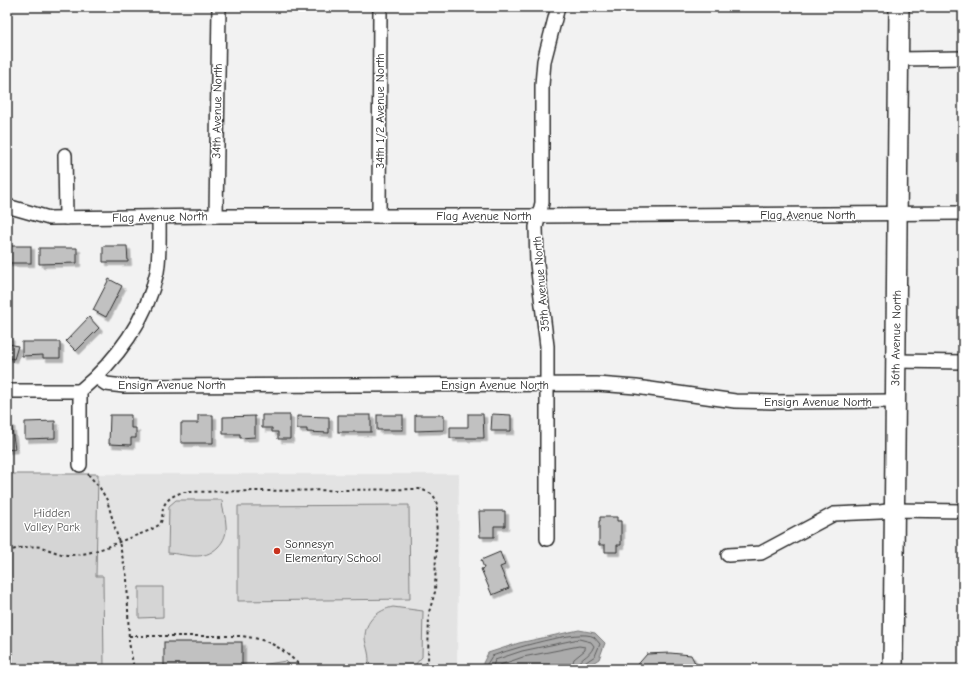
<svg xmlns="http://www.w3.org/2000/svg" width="970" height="676" font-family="'Comic Neue',sans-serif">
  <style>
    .built { fill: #e3e3e3 }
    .green { fill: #d5d5d5; stroke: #808080 }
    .water { fill: #ababab; stroke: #787878 }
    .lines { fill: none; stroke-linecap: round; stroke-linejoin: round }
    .shore { stroke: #5e5e5e; stroke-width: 1 }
    .building { fill: #c1c1c1; stroke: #2b2b2b; filter: url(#shadow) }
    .street-casing { stroke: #2b2b2b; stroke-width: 16 }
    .secondary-casing { stroke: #2b2b2b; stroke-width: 22 }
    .path { stroke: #2b2b2b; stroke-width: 2; stroke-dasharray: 3 3; stroke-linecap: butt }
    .street { stroke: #fff; stroke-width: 13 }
    .secondary { stroke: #fff; stroke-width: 19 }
    .poi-dot { fill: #c8321e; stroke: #fff; stroke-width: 1.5 }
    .labels { text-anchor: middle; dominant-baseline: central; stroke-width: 3; stroke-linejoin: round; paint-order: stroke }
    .street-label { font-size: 12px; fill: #2b2b2b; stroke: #fff }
    .park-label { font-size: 12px; fill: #565656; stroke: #fff }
    .poi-label { font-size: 12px; fill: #2b2b2b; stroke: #fff; text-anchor: start }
  </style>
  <defs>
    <filter id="shadow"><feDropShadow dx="3.5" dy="3.5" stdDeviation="0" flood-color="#0004"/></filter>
  </defs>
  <rect width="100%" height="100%" fill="#f2f2f2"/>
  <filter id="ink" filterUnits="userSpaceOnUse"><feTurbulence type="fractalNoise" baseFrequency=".025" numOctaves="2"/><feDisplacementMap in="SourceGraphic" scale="8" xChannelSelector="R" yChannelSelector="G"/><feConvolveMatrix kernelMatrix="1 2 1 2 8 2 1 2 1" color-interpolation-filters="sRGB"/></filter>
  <g filter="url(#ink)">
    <!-- built -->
    <path class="built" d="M98,474H459L457,669H94Z"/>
    <!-- green -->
    <g class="green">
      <path d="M7,474H98L96,576H103L104,669H7Z"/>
      <path d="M176,500H222C222,510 226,516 226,525C227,533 224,541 218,547C203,562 186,554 168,553L169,506Z"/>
      <path d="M409,505L410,599L238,601V506Z"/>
      <path d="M139,587H163V617L139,618Z"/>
      <path d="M393,607L423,611L422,657L414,666L369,665C369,661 369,656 368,652C367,647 365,642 365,637C365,621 378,610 393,607Z"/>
      <path d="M286,661L294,669H256L255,666Z"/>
    </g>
    <!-- water -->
    <path class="water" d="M579,630L595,633L605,643L599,659L583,669H483V663L488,653L519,643Z"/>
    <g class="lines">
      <!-- shore -->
      <g class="shore">
        <path d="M487,669V664L492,656C509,650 579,628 594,637C596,639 598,642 600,644L595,656L583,664L582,669"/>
        <path d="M492,669L495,660L522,651L579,639L591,642L594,646C589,659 578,657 577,669"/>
        <path d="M498,669L500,665L523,657L579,646L585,647V650L574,659L571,669"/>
      </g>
    </g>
    <!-- building -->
    <g class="building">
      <rect x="7" y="246" width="24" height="17"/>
      <path d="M103,246H127L128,262H103Z"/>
      <path d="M39,248H77V263L39,264Z"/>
      <path d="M109,279L122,286L106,317L93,310Z"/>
      <path d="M89,317L99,328L76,351L66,341Z"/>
      <path d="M7,336L11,338L9,344L18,346L14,359L7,357Z"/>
      <path d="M22,342H60V358H43V355L22,356Z"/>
      <path d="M468,414H483L484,438H450V427H468Z"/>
      <path d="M492,414L511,415V431H491Z"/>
      <path d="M110,415H131V428H136V438H131V445L109,444Z"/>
      <path d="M198,415H213V443H181V423H198Z"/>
      <path d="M262,415H290V439H278V432H272V428H262Z"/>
      <rect x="338" y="415" width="33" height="17"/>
      <rect x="377" y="415" width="26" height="15"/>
      <path d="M415,415H444V430L415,431Z"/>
      <path d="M255,416V437L240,438V434H223V417Z"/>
      <path d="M297,416L329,417V433L307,432V429H297Z"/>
      <path d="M55,421V438L25,439V422Z"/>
      <path d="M11,423L15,449L7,450V424Z"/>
      <path d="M479,511H505V526H494V537H480Z"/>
      <path d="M600,517H617V521H621V545H617V552H605V545H599V521H600Z"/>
      <path d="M500,552L505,565L500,567L509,588L492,595L481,569L484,568L481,560Z"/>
      <rect x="164" y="642" width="78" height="27"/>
      <path d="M670,653L691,655L698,669H634L647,654Z"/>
    </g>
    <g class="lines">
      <defs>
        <g id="street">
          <path d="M899,59L963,58"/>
          <path d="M65,155L66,218"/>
          <path d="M7,206L49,218L216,216H539L963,213"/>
          <path d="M216,216L219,7"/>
          <path d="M379,216L380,7"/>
          <path d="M896,361L963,362"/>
          <path d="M96,377L106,384L124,386L597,384L636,387L735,401L774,402L896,401"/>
          <path d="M7,391H80"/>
          <path d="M80,465V391C117,360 147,319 157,272C160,254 159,234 159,216"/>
          <path d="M547,539V346L537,264L536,227L542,203V85L544,61L558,7"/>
          <path d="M728,555L761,553L834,514L880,512L894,510L963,511"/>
        </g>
        <path id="secondary" d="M893,669L899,7"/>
      </defs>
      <!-- street casing -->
      <use href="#street" class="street-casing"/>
      <!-- secondary casing -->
      <use href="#secondary" class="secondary-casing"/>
      <!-- path -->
      <g class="path">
        <path d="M88,474L100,488L107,500L119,542L127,577L129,642L134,669"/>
        <path d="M7,551C17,549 30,545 41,547C51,550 60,555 70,555C91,555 111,545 129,538C140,534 151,531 160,524C163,519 162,514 163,508C166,499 174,495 183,492L419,489C433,493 437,496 437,510L435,592L429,612L428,662L421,669"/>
        <path d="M129,636H241C273,640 281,648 304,669"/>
      </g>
      <!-- street -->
      <use href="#street" class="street"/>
      <!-- secondary -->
      <use href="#secondary" class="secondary"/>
    </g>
  </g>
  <!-- markers -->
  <circle class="poi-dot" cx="277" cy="551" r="4"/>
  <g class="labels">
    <!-- street labels -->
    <g class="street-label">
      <text transform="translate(217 111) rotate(-89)">34th Avenue North</text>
      <text transform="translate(380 111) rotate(-90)">34th 1/2 Avenue North</text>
      <text x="808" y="215">Flag Avenue North</text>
      <text x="484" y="216">Flag Avenue North</text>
      <text transform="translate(160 217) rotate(-1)">Flag Avenue North</text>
      <text transform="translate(541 284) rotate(-95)">35th Avenue North</text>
      <text transform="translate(896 338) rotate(-89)">36th Avenue North</text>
      <text x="172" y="385">Ensign Avenue North</text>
      <text x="495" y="385">Ensign Avenue North</text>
      <text x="818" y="402">Ensign Avenue North</text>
    </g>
    <!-- park labels -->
    <g class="park-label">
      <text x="52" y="513">Hidden<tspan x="52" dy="14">Valley Park</tspan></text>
    </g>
    <!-- poi labels -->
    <g class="poi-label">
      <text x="285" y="544">Sonnesyn<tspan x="285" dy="14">Elementary School</tspan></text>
    </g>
  </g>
  <!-- margin -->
  <rect width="970" height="676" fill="none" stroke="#fff" stroke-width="24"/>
  <rect x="12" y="12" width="946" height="652" fill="none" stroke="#2b2b2b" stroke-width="1.5" filter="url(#ink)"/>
</svg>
